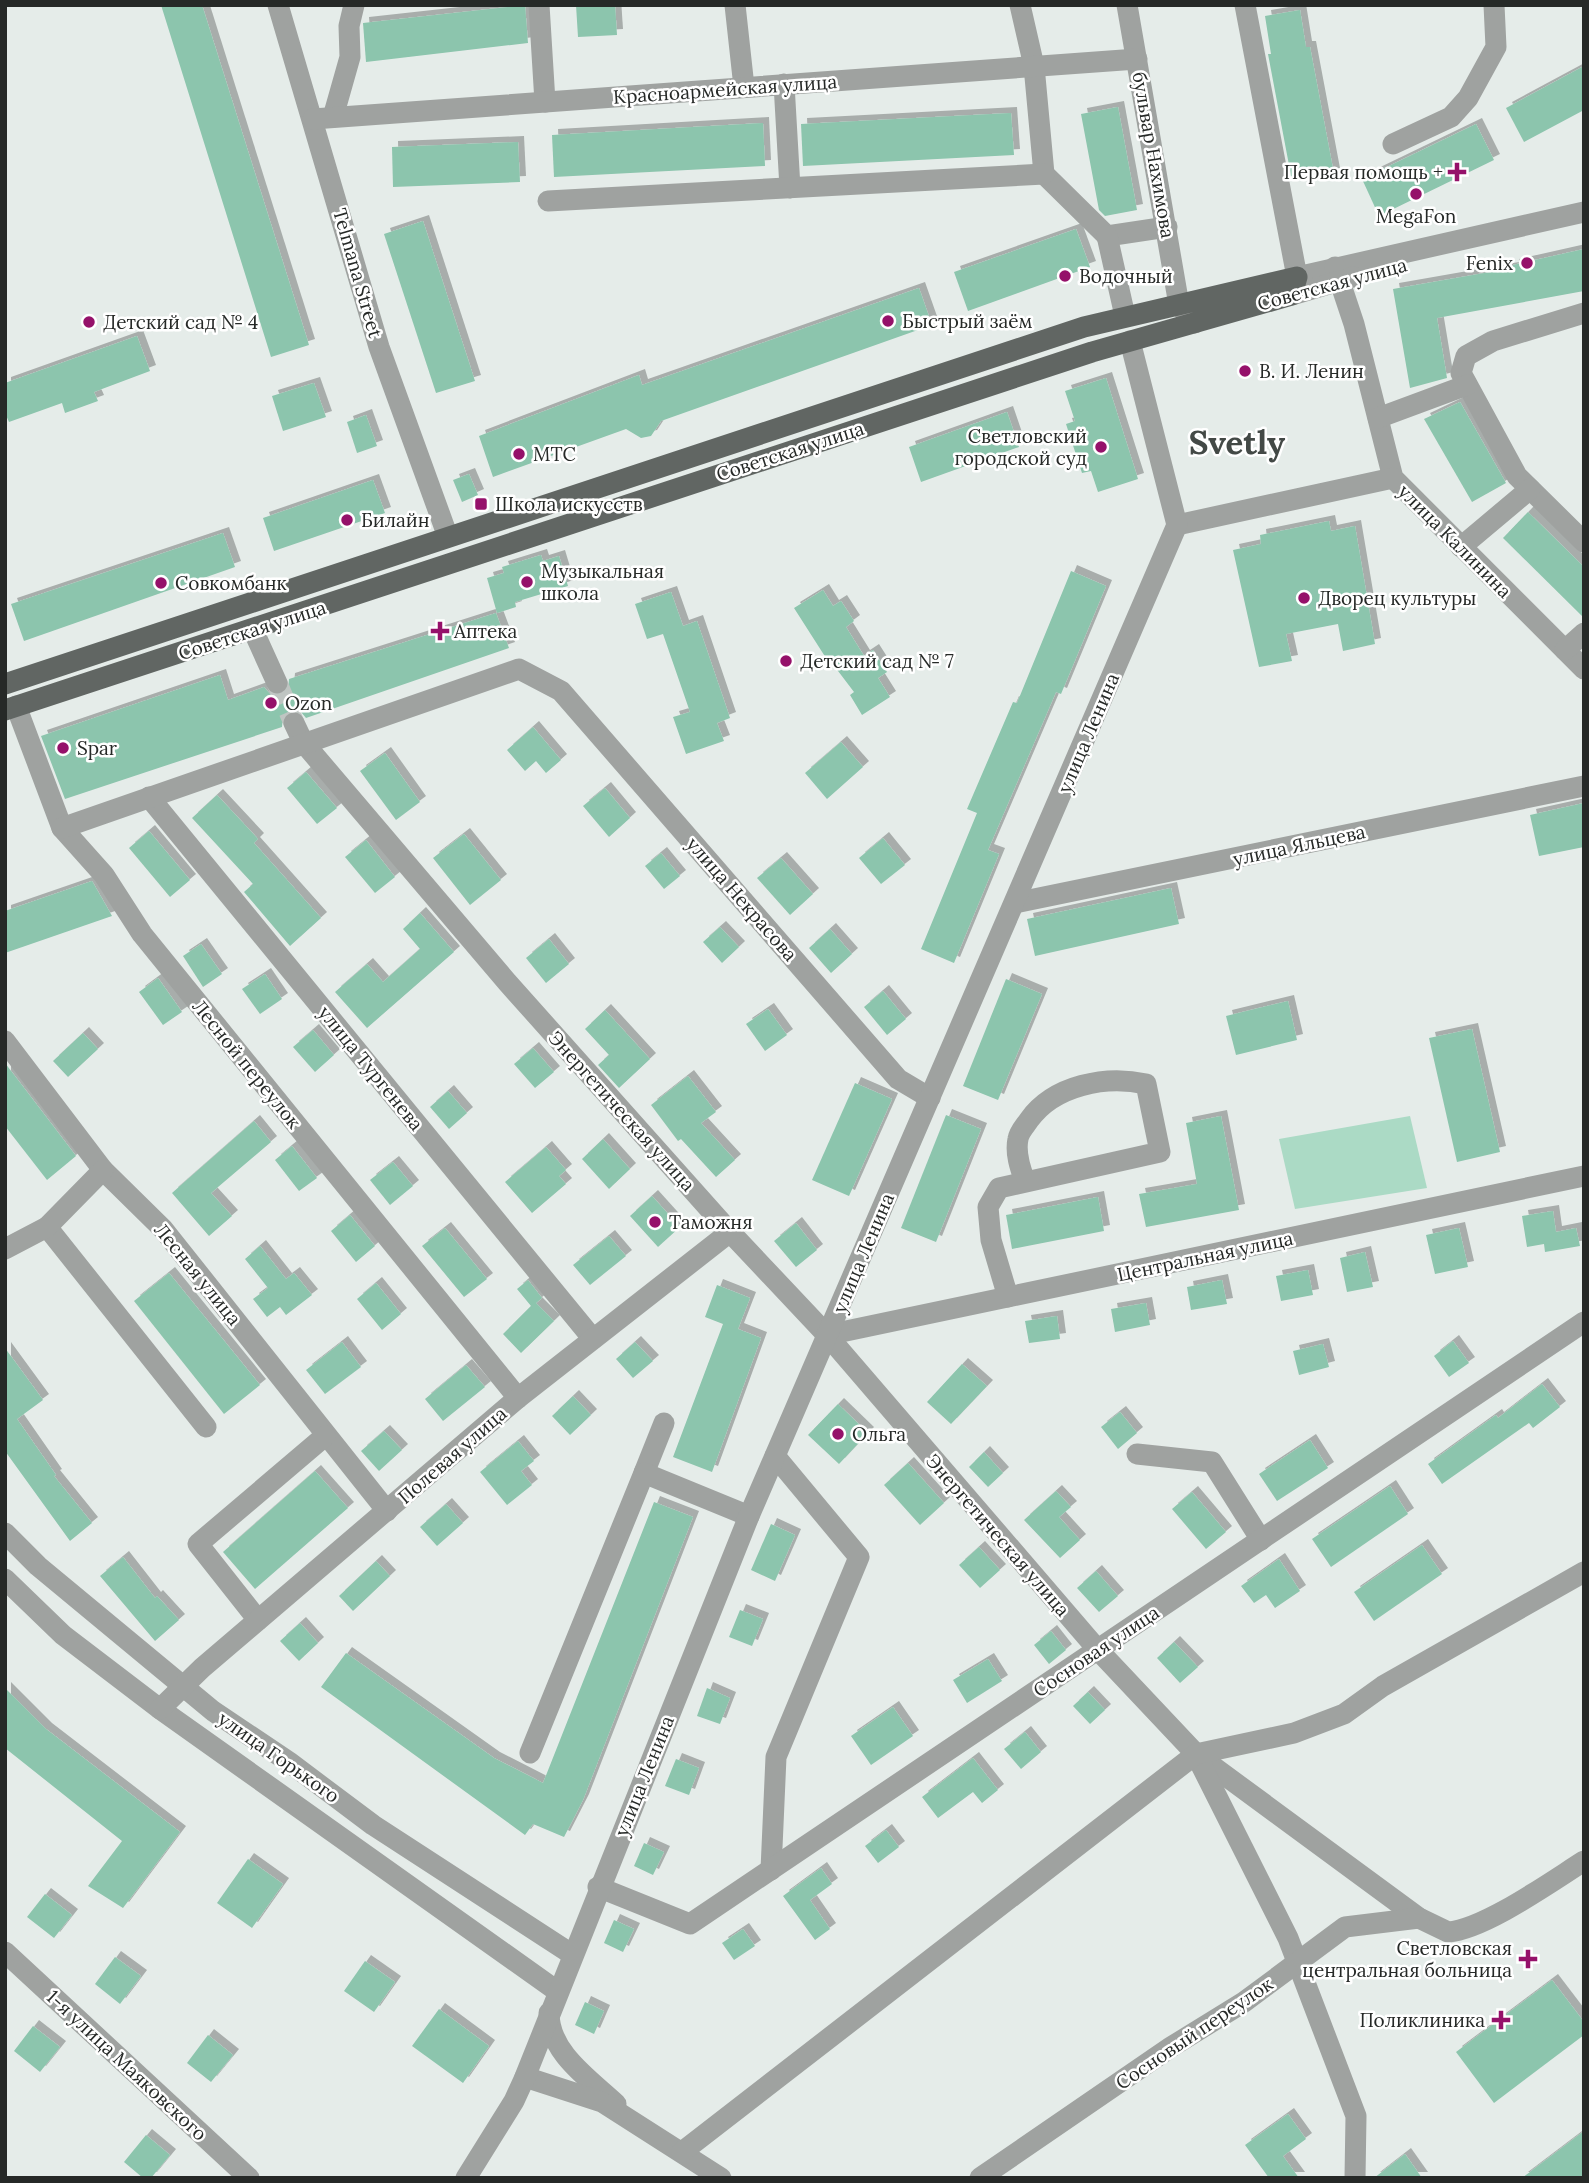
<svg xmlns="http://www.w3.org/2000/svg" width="1589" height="2183" font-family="Lora,serif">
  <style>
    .green { fill: #abdac5 }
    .building { fill: #8cc5ad; filter: url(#shadow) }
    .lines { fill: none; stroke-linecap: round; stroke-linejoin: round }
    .minor-tunnel { stroke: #bfc5c2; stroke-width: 21; stroke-dasharray: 21 10; stroke-linecap: butt }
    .minor { stroke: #9fa2a0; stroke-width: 21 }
    .major { stroke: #616663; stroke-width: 21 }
    .poi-dot { fill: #95116a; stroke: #fff; stroke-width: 2.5 }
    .labels { text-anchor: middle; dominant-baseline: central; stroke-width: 5; stroke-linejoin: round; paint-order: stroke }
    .street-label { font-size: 19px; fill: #262927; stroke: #fff }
    .poi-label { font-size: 19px; fill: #262927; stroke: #fff; text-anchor: start }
    .town-label { font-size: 33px; font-weight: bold; fill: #434946; stroke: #fff }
  </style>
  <defs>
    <filter id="shadow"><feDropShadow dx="6" dy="-6" stdDeviation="0" flood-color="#0004"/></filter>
  </defs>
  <rect width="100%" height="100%" fill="#e5ece9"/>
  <!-- green -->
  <path class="green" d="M1410,1116L1427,1188L1295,1209L1279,1139Z"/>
  <!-- building -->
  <g class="building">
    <path d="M161,5H202L309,345L271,357Z"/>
    <path d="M525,5L528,43L366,62L363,23Z"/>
    <path d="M576,5H615L617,35L578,37Z"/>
    <path d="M1300,10L1306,47H1310L1334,174L1292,181L1268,54H1271L1265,16Z"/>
    <path d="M1584,66V110L1524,142L1506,108Z"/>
    <path d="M1118,107L1137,210L1105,216L1099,210L1081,114Z"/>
    <path d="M1011,113L1014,155L803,166L801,124Z"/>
    <path d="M763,123L765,166L554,177L552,135Z"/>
    <path d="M1476,124L1494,160L1379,216L1362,179Z"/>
    <path d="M518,142L520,182L393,187L392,147Z"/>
    <path d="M423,221L475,381L436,393L384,234Z"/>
    <path d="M1076,229L1090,267L968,311L954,272Z"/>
    <path d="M1584,249V291L1437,318L1447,378L1410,388L1393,289L1513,268V265Z"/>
    <path d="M919,288L932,325L661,421L651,436L641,438L626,429L493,477L479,436L639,375L642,385Z"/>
    <path d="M137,336L150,371L94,392L98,401L65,413L62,403L9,422L5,413V383Z"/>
    <path d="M1106,378L1138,479L1098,492L1091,471L1082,473L1066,424L1075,421L1065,391Z"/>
    <path d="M314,383L326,417L283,431L272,396Z"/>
    <path d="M1460,402L1506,483L1472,502L1424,419Z"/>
    <path d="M1007,412L1019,447L921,482L909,447Z"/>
    <path d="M366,415L377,446L357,453L347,422Z"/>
    <path d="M469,474L478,495L462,502L453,480Z"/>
    <path d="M373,480L385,513L274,551L263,518Z"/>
    <path d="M1528,512L1584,567V618L1503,538Z"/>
    <path d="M1329,521L1331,531L1355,526L1375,644L1343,651L1338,624L1286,634L1292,661L1259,667L1233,550L1261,544L1260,535Z"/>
    <path d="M223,533L235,567L24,641L11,604Z"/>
    <path d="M541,555L543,561L559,556L568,586L515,602L516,607L497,613L487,578L504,573L502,567Z"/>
    <path d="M1071,571L1106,586L1061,694L1056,692L988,850L999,854L954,963L921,949L977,813L967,809L1013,702L1017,703Z"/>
    <path d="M823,590L833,606L841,601L854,621L846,627L864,656L873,650L887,672L878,678L890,697L862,715L850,695L854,692L835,667L833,669L794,608Z"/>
    <path d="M671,592L683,626L697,621L730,718L717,723L724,741L686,754L673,717L690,712L663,634L647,639L635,604Z"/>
    <path d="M496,613L509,648L306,718L301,712L289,711L283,716L282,727L65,799L41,736L220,675L228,700L264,687L270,694L282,695L288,690L289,679Z"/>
    <path d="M533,727L561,760L546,773L536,761L525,771L507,750Z"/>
    <path d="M841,742L863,767L827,799L805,773Z"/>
    <path d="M385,753L420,802L396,820L360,771Z"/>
    <path d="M306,772L337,808L317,824L287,788Z"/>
    <path d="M605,788L630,818L609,837L583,806Z"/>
    <path d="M217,795L258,839L254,843L321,918L290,946L244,892L253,884L192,818Z"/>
    <path d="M1584,803V847L1539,856L1530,815Z"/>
    <path d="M149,831L190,880L170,897L129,848Z"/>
    <path d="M464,834L501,880L470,905L433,858Z"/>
    <path d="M883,838L905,865L881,884L859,858Z"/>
    <path d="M366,840L395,877L375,893L345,857Z"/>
    <path d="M661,853L680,876L664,889L645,866Z"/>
    <path d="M781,858L813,894L790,915L757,878Z"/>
    <path d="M92,881L112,916L5,953V911Z"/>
    <path d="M1171,888L1179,924L1035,956L1027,919Z"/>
    <path d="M420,913L454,952L367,1028L335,992L367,964L383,982L420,949L403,929Z"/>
    <path d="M720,927L739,947L722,963L703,942Z"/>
    <path d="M830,929L852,954L831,973L809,948Z"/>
    <path d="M549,939L569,964L546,983L526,958Z"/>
    <path d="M201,944L222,974L203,987L183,956Z"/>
    <path d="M265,974L282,999L260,1014L242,989Z"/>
    <path d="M158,978L182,1012L163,1025L139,992Z"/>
    <path d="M1006,979L1042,994L998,1100L963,1086Z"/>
    <path d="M883,991L906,1019L887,1035L864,1007Z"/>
    <path d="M1288,1001L1297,1040L1236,1055L1226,1016Z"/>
    <path d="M768,1009L787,1035L765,1051L746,1024Z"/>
    <path d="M605,1010L650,1059L619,1088L598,1065L609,1055L585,1029Z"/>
    <path d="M1472,1029L1500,1152L1457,1162L1429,1038Z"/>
    <path d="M313,1030L334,1055L315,1072L293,1047Z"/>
    <path d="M83,1033L98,1049L68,1077L53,1061Z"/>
    <path d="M533,1048L554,1072L535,1088L514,1064Z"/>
    <path d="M5,1063L76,1156L47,1180L5,1126Z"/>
    <path d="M688,1076L716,1112L701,1123L735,1160L716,1177L681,1139L678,1141L651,1105Z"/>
    <path d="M855,1083L892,1099L849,1196L812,1180Z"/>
    <path d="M448,1091L467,1113L449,1129L430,1107Z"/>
    <path d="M946,1115L981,1129L936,1242L901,1228Z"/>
    <path d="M1221,1116L1239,1210L1146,1227L1139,1194L1197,1184L1186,1123Z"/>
    <path d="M254,1121L271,1142L211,1193L232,1216L209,1236L172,1193Z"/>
    <path d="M603,1139L630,1169L609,1189L582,1159Z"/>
    <path d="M292,1146L317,1178L299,1191L275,1160Z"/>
    <path d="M546,1147L566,1170L559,1176L566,1184L532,1213L505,1182Z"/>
    <path d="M393,1162L413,1186L390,1205L370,1180Z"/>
    <path d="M652,1196L680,1227L658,1247L630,1216Z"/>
    <path d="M1098,1197L1104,1231L1012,1249L1006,1215Z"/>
    <path d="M1553,1211L1556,1232L1576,1228L1580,1246L1545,1252L1544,1244L1527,1247L1522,1216Z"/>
    <path d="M350,1215L375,1246L356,1262L331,1231Z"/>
    <path d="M796,1223L817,1250L796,1267L774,1241Z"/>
    <path d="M445,1228L487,1279L464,1297L422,1246Z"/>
    <path d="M1459,1228L1468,1267L1435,1274L1426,1235Z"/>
    <path d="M609,1236L626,1256L590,1285L573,1265Z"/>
    <path d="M260,1246L286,1279L294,1273L312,1295L286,1315L280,1307L267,1317L253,1299L268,1288L245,1259Z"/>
    <path d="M1365,1252L1373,1287L1347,1292L1340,1258Z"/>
    <path d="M1308,1270L1313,1295L1281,1301L1276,1276Z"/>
    <path d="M169,1273L260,1385L224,1414L134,1301Z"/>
    <path d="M528,1280L542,1298L536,1303L554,1321L521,1353L503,1334L531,1306L517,1289Z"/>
    <path d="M1222,1280L1227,1304L1191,1310L1187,1287Z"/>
    <path d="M376,1283L401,1314L382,1330L357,1299Z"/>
    <path d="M717,1285L750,1298L738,1329L761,1338L712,1472L673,1457L723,1324L705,1317Z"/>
    <path d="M1146,1303L1150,1325L1115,1332L1111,1309Z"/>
    <path d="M1057,1316L1060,1339L1029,1343L1025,1321Z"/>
    <path d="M1453,1341L1469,1363L1449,1377L1434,1356Z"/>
    <path d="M342,1342L361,1367L325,1394L306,1370Z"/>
    <path d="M635,1342L653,1361L633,1378L616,1359Z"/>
    <path d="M1323,1344L1329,1367L1299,1375L1293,1351Z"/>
    <path d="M5,1348L43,1400L17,1419L56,1475L54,1476L92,1523L70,1541L5,1451Z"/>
    <path d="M962,1364L987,1386L951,1424L927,1402Z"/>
    <path d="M466,1365L485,1387L443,1421L425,1399Z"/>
    <path d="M1542,1384L1560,1407L1533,1428L1529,1423L1442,1484L1428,1464L1496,1415L1498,1418Z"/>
    <path d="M573,1396L591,1415L570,1435L552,1416Z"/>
    <path d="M838,1404L868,1433L839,1464L808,1435Z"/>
    <path d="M1120,1412L1137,1433L1118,1449L1101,1427Z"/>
    <path d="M384,1431L402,1450L379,1471L361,1451Z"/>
    <path d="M1310,1440L1328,1468L1277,1501L1259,1474Z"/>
    <path d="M518,1441L534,1461L521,1471L532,1485L507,1505L480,1472Z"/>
    <path d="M984,1452L1003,1473L988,1487L969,1467Z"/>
    <path d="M908,1463L944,1503L920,1525L884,1485Z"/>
    <path d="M315,1471L348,1508L255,1589L223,1552Z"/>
    <path d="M1390,1486L1408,1514L1331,1567L1312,1539Z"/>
    <path d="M1056,1491L1071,1507L1059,1517L1080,1540L1060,1558L1024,1520Z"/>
    <path d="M1192,1492L1226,1532L1206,1549L1172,1509Z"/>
    <path d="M654,1502L693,1517L583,1800L564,1837L533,1824L525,1835L321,1687L346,1653L494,1758L543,1783Z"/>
    <path d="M446,1504L463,1523L437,1546L420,1527Z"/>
    <path d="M771,1524L795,1535L775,1581L751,1570Z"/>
    <path d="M1422,1545L1442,1574L1374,1621L1354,1592Z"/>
    <path d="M979,1547L1000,1570L980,1588L959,1565Z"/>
    <path d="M123,1557L155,1598L157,1596L179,1620L155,1641L100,1576Z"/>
    <path d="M1279,1559L1300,1591L1275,1608L1266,1595L1254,1603L1241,1586Z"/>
    <path d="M376,1561L390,1576L353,1611L339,1596Z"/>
    <path d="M1096,1571L1118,1596L1099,1612L1077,1588Z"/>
    <path d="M740,1610L763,1619L752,1646L729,1637Z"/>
    <path d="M300,1623L318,1643L299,1661L280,1641Z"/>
    <path d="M1051,1631L1066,1650L1049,1664L1034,1645Z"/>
    <path d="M1174,1642L1198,1667L1180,1683L1157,1658Z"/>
    <path d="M988,1659L1002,1681L967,1703L953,1680Z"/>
    <path d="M5,1688L46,1729L180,1832L123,1908L88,1886L122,1841L5,1748Z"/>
    <path d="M707,1688L730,1698L720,1724L697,1716Z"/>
    <path d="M1088,1692L1105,1710L1090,1724L1073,1706Z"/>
    <path d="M893,1707L913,1736L871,1765L851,1736Z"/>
    <path d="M1025,1732L1041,1752L1021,1769L1004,1749Z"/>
    <path d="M973,1758L998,1790L982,1803L973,1792L938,1818L922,1797Z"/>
    <path d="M676,1759L699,1768L689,1795L665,1786Z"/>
    <path d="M886,1830L899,1847L878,1863L865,1846Z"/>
    <path d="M644,1843L664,1852L653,1875L634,1866Z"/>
    <path d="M248,1859L283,1884L252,1928L217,1903Z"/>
    <path d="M821,1868L832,1884L810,1900L830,1929L815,1940L783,1896Z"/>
    <path d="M45,1894L72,1915L54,1938L27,1917Z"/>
    <path d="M614,1920L634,1929L623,1952L604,1943Z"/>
    <path d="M743,1929L755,1946L734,1960L722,1943Z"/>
    <path d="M115,1957L141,1976L120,2004L95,1984Z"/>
    <path d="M365,1961L395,1982L374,2012L344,1991Z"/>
    <path d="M1552,1980L1584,2022V2035L1494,2103L1456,2052Z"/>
    <path d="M585,2002L604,2011L594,2034L575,2025Z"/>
    <path d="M439,2009L489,2046L463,2083L412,2046Z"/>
    <path d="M33,2026L60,2047L40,2072L14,2051Z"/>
    <path d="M208,2035L233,2055L211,2082L187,2063Z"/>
    <path d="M1288,2114L1306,2139L1283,2156L1299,2178H1269L1245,2145Z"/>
    <path d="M1584,2131V2178H1522Z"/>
    <path d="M146,2135L170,2155L151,2178H143L124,2162Z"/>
    <path d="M1405,2154L1422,2178H1374Z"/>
  </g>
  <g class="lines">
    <!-- minor-tunnel -->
    <path class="minor-tunnel" d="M277,683L294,723"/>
    <!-- minor -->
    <g class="minor">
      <path d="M278,5L379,347L448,537"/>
      <path d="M539,5L545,102"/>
      <path d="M735,5L744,87"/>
      <path d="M1020,5L1034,66L1044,174L1107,236L1167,227"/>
      <path d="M1127,5L1179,305L1195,323"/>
      <path d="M1245,5L1297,277L1584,212"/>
      <path d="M784,84L790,188"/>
      <path d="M333,117L350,57L349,26L354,5"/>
      <path d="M313,119L1137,59"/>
      <path d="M1393,144L1451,117L1468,98L1496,47L1494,5"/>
      <path d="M548,201L1044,174"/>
      <path d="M1107,236L1125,316"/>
      <path d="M1335,267L1354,324L1393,478L1584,669"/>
      <path d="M1292,295L1353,277"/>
      <path d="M1584,313L1493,341L1466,356L1461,373L1517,476L1584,542"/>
      <path d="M1378,418L1467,385"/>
      <path d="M1177,525L1393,478"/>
      <path d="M1461,547L1530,489"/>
      <path d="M253,630L277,683"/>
      <path d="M1565,650L1584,633"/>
      <path d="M16,706L62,828L104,875L142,934L518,1398"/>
      <path d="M294,723L303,742L507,982L730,1232L827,1335L1098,1650L1196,1754L1419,1918L1448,1932C1485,1929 1552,1881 1584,1861"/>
      <path d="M149,797L593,1339"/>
      <path d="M62,828L519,669L561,691L898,1079L930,1098"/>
      <path d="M1015,903L1584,786"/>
      <path d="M5,1041L103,1170L163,1229L387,1511"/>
      <path d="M47,1227L206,1427"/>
      <path d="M5,1249L47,1227L103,1170"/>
      <path d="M1008,1297L991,1240L988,1207L999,1188L1160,1152L1146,1084C1106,1075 1054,1085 1029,1120C1025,1126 1019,1132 1018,1139C1015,1153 1020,1168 1025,1181"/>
      <path d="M827,1335L1584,1176"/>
      <path d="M1137,1454L1212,1462L1261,1540"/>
      <path d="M644,1473L664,1423"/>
      <path d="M5,1533L38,1566L213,1711L289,1762L373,1825L573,1955"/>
      <path d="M5,1579L63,1635L160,1709L557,1991"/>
      <path d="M258,1620L198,1544L325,1436"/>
      <path d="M160,1709L202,1668L518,1398L730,1232"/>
      <path d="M530,1753L644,1473L749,1516"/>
      <path d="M1198,1759L1288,1938L1356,2116L1355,2178"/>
      <path d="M771,1870L776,1757L859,1557L775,1456"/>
      <path d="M598,1887L690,1924L1584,1322"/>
      <path d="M5,1952L249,2178"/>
      <path d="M549,2013C549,2052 588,2078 616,2104"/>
      <path d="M525,2077L602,2102L721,2178"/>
      <path d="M682,2152L1196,1754L1294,1733L1344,1714L1383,1686L1584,1572"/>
      <path d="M466,2178L514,2101L525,2077L749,1516L1177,525L1130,341"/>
      <path d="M980,2178L1171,2047L1244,2002L1345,1927L1419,1918"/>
    </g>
    <!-- major -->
    <path class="major" d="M5,684L1084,327L1297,277L1292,295L1092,352L5,710"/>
  </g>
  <!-- markers -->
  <g class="poi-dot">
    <path d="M1453.5 161.5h7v7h7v7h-7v7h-7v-7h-7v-7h7z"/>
    <circle cx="1416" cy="194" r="7"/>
    <circle cx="1527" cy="263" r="7"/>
    <circle cx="1065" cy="276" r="7"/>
    <circle cx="888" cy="321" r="7"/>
    <circle cx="89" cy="322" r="7"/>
    <circle cx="1245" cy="371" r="7"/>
    <circle cx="1101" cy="447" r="7"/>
    <circle cx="519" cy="454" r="7"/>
    <rect x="474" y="497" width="14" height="14" rx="3.5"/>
    <circle cx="347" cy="520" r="7"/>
    <circle cx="527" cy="582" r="7"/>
    <circle cx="161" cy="583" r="7"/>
    <circle cx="1304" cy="598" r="7"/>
    <path d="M436.5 620.5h7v7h7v7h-7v7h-7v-7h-7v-7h7z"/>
    <circle cx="786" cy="661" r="7"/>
    <circle cx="271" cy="703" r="7"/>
    <circle cx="63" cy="748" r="7"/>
    <circle cx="655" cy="1222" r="7"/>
    <circle cx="838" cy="1434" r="7"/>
    <path d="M1524.5 1948.5h7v7h7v7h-7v7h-7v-7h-7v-7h7z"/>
    <path d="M1497.5 2009.5h7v7h7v7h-7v7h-7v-7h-7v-7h7z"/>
  </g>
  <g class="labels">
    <!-- street labels -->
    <g class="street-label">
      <text transform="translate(725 89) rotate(-4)">Красноармейская улица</text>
      <text transform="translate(1154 155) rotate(80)">бульвар Нахимова</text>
      <text transform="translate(358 273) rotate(74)">Telmana Street</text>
      <text transform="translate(1332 284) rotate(-15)">Советская улица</text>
      <text transform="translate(790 451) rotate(-18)">Советская улица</text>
      <text transform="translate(1455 541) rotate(45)">улица Калинина</text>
      <text transform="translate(252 630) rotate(-18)">Советская улица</text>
      <text transform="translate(1088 733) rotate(-67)">улица Ленина</text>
      <text transform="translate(1299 845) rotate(-12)">улица Яльцева</text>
      <text transform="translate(742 899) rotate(49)">улица Некрасова</text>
      <text transform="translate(247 1064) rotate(51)">Лесной переулок</text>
      <text transform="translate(371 1068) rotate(51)">улица Тургенева</text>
      <text transform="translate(622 1111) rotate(48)">Энергетическая улица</text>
      <text transform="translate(863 1253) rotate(-67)">улица Ленина</text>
      <text transform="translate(1205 1256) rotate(-12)">Центральная улица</text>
      <text transform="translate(198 1274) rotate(51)">Лесная улица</text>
      <text transform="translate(452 1455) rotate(-41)">Полевая улица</text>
      <text transform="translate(998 1535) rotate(49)">Энергетическая улица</text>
      <text transform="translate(1096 1651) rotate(-34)">Сосновая улица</text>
      <text transform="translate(279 1757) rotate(35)">улица Горького</text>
      <text transform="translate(644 1776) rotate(-68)">улица Ленина</text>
      <text transform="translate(1194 2033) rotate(-34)">Сосновый переулок</text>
      <text transform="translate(127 2065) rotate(43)">1-я улица Маяковского</text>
    </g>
    <!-- poi labels -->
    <g class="poi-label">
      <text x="1443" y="172" text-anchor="end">Первая помощь +</text>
      <text x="1416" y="216" text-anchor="middle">MegaFon</text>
      <text x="1513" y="263" text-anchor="end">Fenix</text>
      <text x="1079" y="276">Водочный</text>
      <text x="902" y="321">Быстрый заём</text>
      <text x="103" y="322">Детский сад № 4</text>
      <text x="1259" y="371">В. И. Ленин</text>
      <text x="1087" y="436" text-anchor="end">Светловский<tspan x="1087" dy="22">городской суд</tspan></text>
      <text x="533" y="454">МТС</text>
      <text x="495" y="504">Школа искусств</text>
      <text x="361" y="520">Билайн</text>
      <text x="541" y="571">Музыкальная<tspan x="541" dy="22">школа</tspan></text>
      <text x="175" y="583">Совкомбанк</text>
      <text x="1318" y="598">Дворец культуры</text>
      <text x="454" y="631">Аптека</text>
      <text x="800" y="661">Детский сад № 7</text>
      <text x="285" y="703">Ozon</text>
      <text x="77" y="748">Spar</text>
      <text x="669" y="1222">Таможня</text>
      <text x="852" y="1434">Ольга</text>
      <text x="1512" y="1948" text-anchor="end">Светловская<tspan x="1512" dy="22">центральная больница</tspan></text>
      <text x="1485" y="2020" text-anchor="end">Поликлиника</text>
    </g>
    <!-- town labels -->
    <g class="town-label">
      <text x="1237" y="442">Svetly</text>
    </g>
  </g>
  <!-- border -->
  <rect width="1589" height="2183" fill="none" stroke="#262927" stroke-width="14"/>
</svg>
